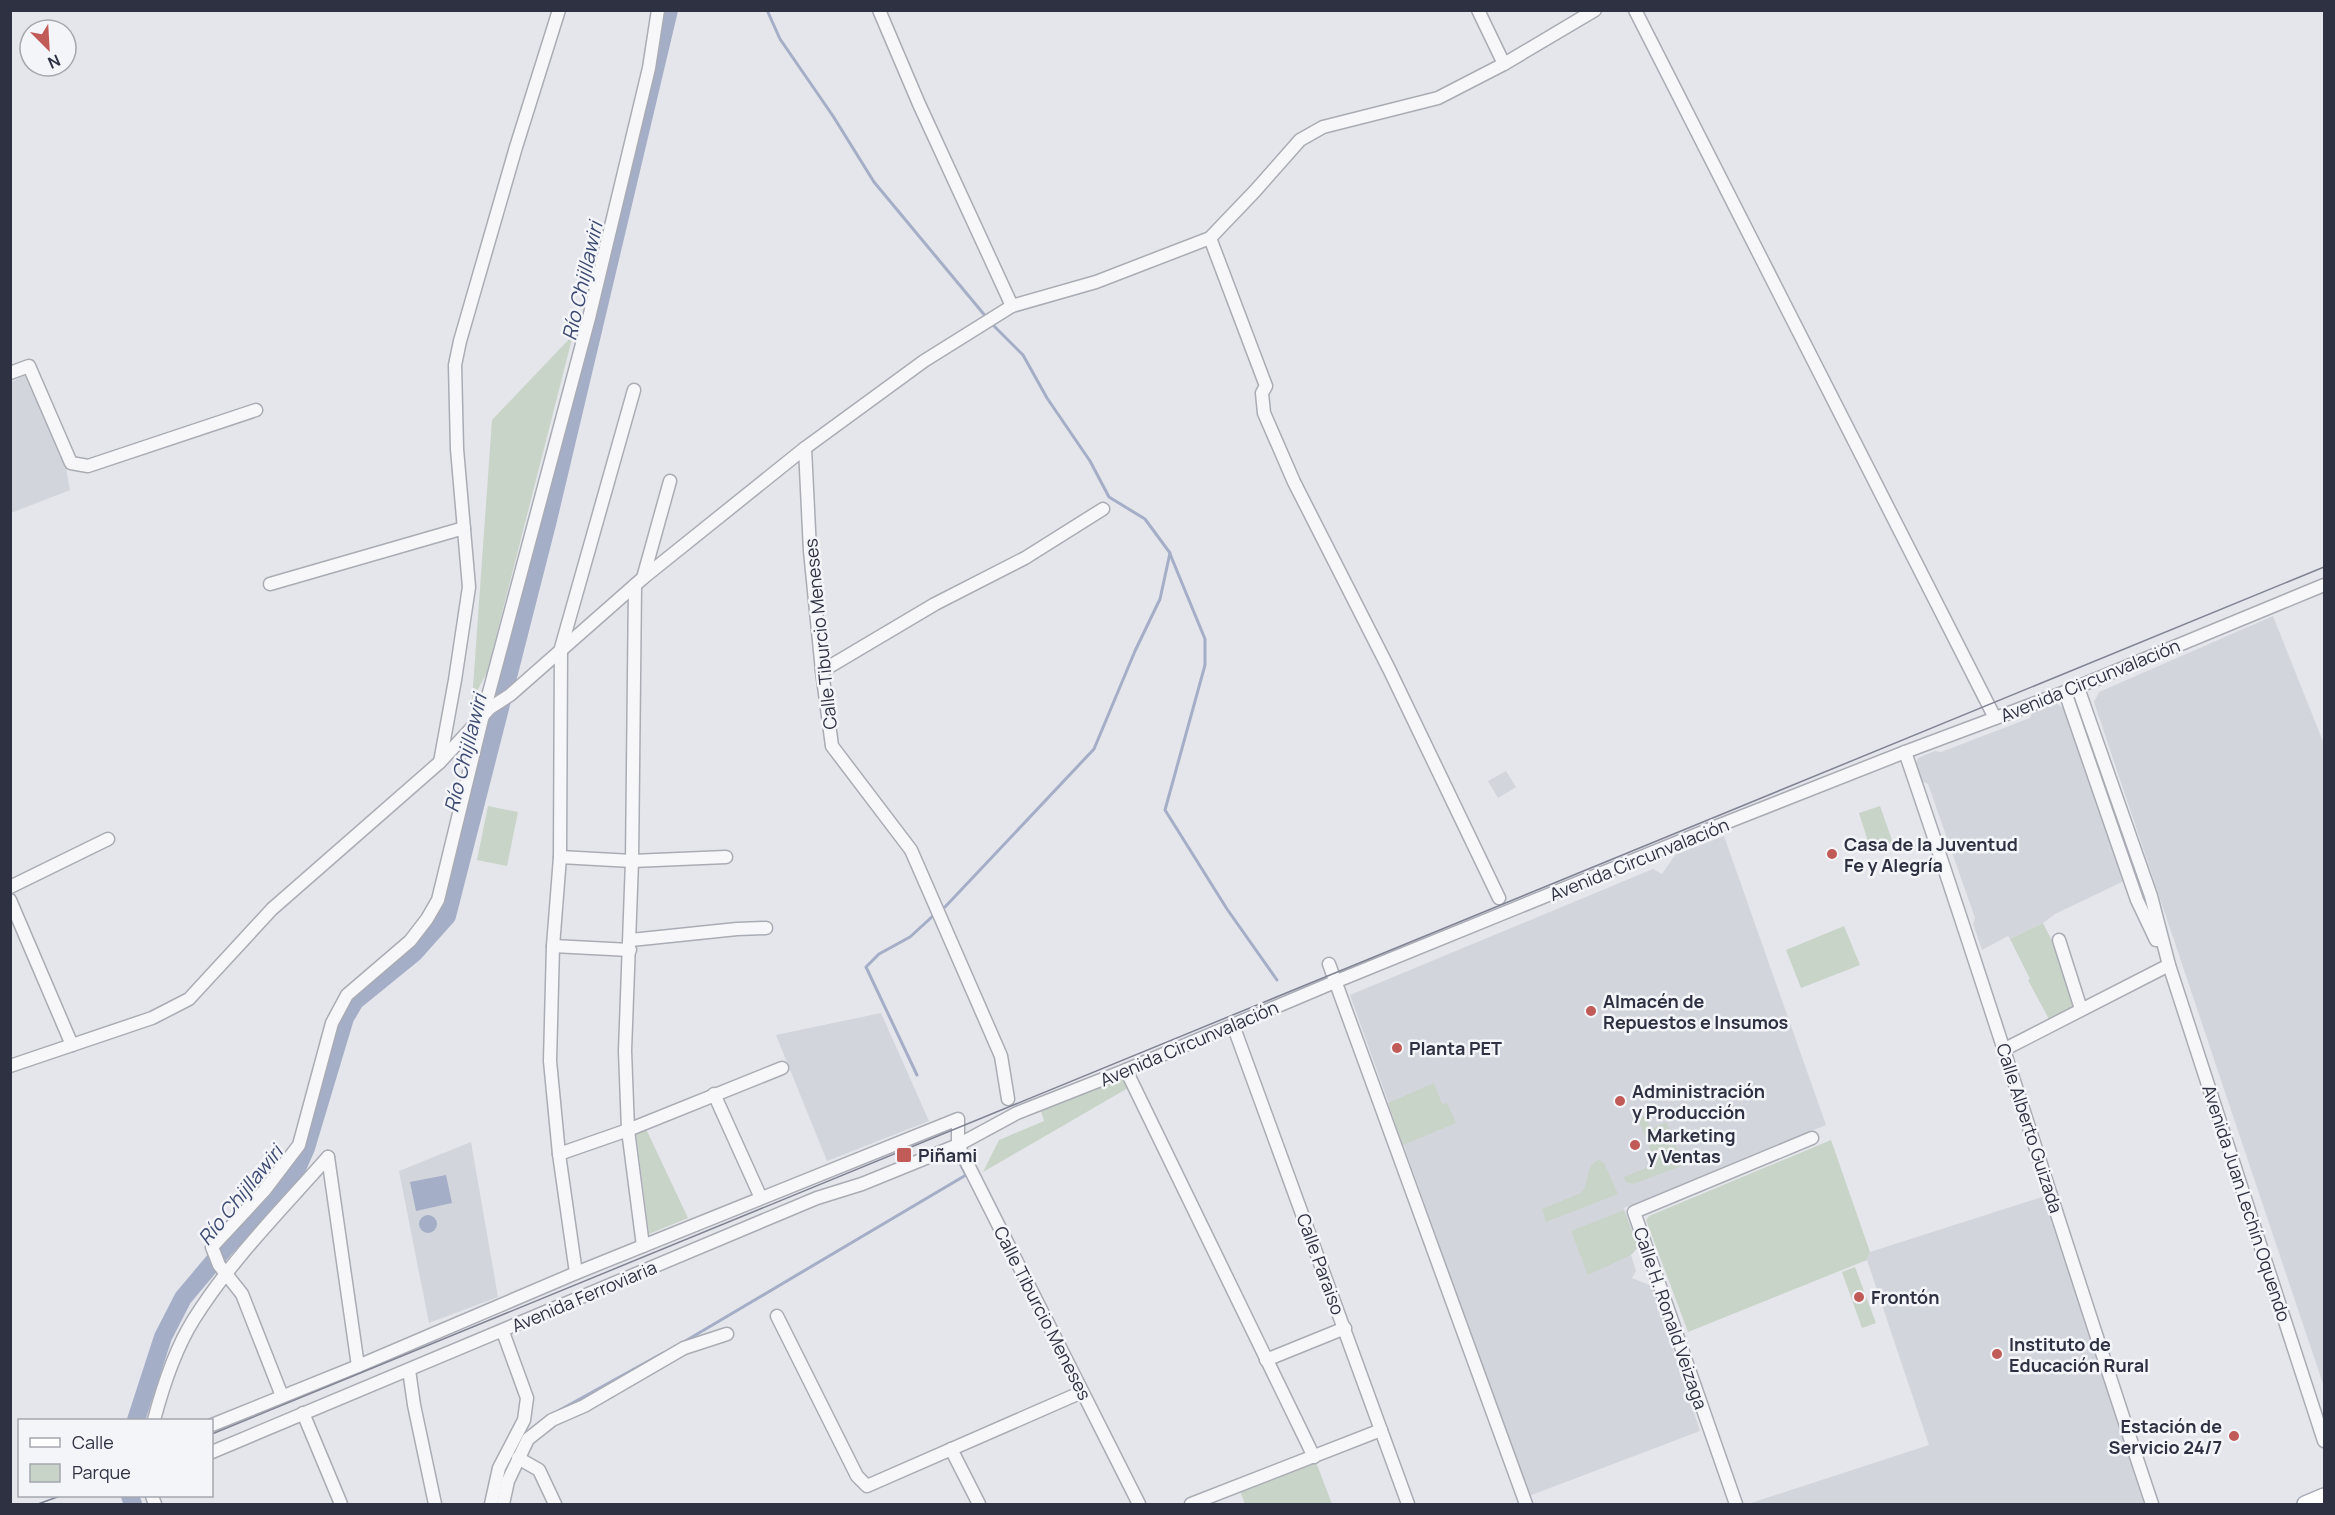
<svg xmlns="http://www.w3.org/2000/svg" width="2335" height="1515" font-family="Manrope,sans-serif">
  <style>
    .built { fill: #d3d5dc }
    .green { fill: #c8d4c7 }
    .water { fill: #a4aec7 }
    .lines { fill: none; stroke-linecap: round; stroke-linejoin: round }
    .stream { stroke: #a4aec7; stroke-width: 3 }
    .river { stroke: #a4aec7; stroke-width: 18 }
    .minor-casing { stroke: #aaacb5; stroke-width: 15 }
    .major-casing { stroke: #a5a9b5; stroke-width: 18 }
    .minor { stroke: #f7f7f9; stroke-width: 12 }
    .major { stroke: #fff; stroke-width: 15 }
    .tram { stroke: #7f8393; stroke-width: 1.5 }
    .poi-dot { fill: #c15b58; stroke: #f4f5f8; stroke-width: 2 }
    .labels { text-anchor: middle; dominant-baseline: central; stroke-width: 5; stroke-linejoin: round; paint-order: stroke }
    .street-label { font-size: 18px; fill: #2e3142; stroke: #f4f5f8 }
    .poi-label { font-size: 18px; font-weight: bold; fill: #2e3142; stroke: #f4f5f8; text-anchor: start }
    .water-label { font-size: 20px; font-style: italic; fill: #3c4a72; stroke: #f4f5f8 }
  </style>
  <rect width="100%" height="100%" fill="#e5e6eb"/>
  <!-- built -->
  <g class="built">
    <path d="M25,375L66,468L70,490L11,513V382Z"/>
    <path d="M2273,616L2324,744V1387L2094,702L2099,692Z"/>
    <path d="M2056,703L2064,709L2124,881L2055,914L2043,923L2010,939L2008,936L1982,950L1973,924L1975,918L1928,784L1921,781L1915,765L1918,758L1935,751L1941,752L2030,718L2032,713Z"/>
    <path d="M1506,771L1516,787L1498,798L1488,781Z"/>
    <path d="M1724,836L1826,1125L1624,1208L1638,1247L1631,1255L1636,1271L1632,1278L1652,1286L1700,1431L1529,1496L1350,995L1653,869L1662,874L1675,855Z"/>
    <path d="M881,1013L929,1121L827,1161L776,1035Z"/>
    <path d="M471,1142L498,1297L429,1323L399,1171Z"/>
    <path d="M2045,1196L2144,1504H1748L1929,1445L1867,1260L1870,1252Z"/>
  </g>
  <!-- green -->
  <g class="green">
    <path d="M573,335L487,672L472,701L492,420Z"/>
    <path d="M488,806L518,812L507,866L477,860Z"/>
    <path d="M1880,806L1893,843L1871,851L1859,813Z"/>
    <path d="M2043,923C2052,942 2080,989 2074,1009L2050,1021L2028,980L2030,979L2010,939Z"/>
    <path d="M1844,926L1860,965L1801,988L1786,950Z"/>
    <path d="M1122,1077L1128,1088L983,1172L999,1140L1044,1121L1041,1111Z"/>
    <path d="M1434,1083L1442,1104L1447,1103L1456,1123L1403,1145L1388,1103Z"/>
    <path d="M1645,1116L1651,1129L1666,1122L1684,1165L1633,1184L1626,1182L1624,1177L1656,1164L1638,1119Z"/>
    <path d="M646,1129L688,1218L649,1234L636,1132Z"/>
    <path d="M1831,1140L1870,1252L1867,1260L1688,1332L1646,1220L1649,1216Z"/>
    <path d="M1599,1160L1604,1163L1618,1194L1546,1222L1542,1209L1581,1193C1591,1183 1584,1164 1599,1160Z"/>
    <path d="M1624,1210L1638,1247L1631,1255L1588,1275L1571,1231Z"/>
    <path d="M1855,1267L1876,1323L1862,1328L1842,1272Z"/>
    <path d="M1316,1462L1332,1504H1245L1240,1491Z"/>
  </g>
  <!-- water -->
  <g class="water">
    <path d="M446,1175L452,1203L416,1211L410,1182Z"/>
    <circle cx="428" cy="1224" r="9"/>
  </g>
  <g class="lines">
    <!-- stream -->
    <g class="stream">
      <path d="M767,10L780,39L833,116L874,182L987,318"/>
      <path d="M1170,554L1205,639V665L1165,810L1227,909L1277,980"/>
      <path d="M945,907L1094,749L1135,651L1160,599L1170,553L1145,519L1109,497L1090,461L1047,398L1023,355L991,323"/>
      <path d="M917,1075L866,967L879,954L910,937L934,915"/>
      <path d="M682,1343L966,1175L957,1158"/>
      <path d="M558,1411L663,1353"/>
    </g>
    <!-- river -->
    <g class="river">
      <path d="M136,1420L163,1337L183,1298L225,1248L266,1206L298,1166L306,1148L345,1018L355,1001L414,953L447,916L548,520L669,10"/>
      <path d="M130,1496L133,1504"/>
    </g>
    <defs>
      <g id="minor">
        <path d="M879,10L919,104L1012,306"/>
        <path d="M1478,10L1504,64"/>
        <path d="M1635,10L1995,718"/>
        <path d="M1210,238L1266,386L1262,393L1264,413L1294,482L1389,669L1499,898"/>
        <path d="M10,373L29,366L71,463L88,466L256,410"/>
        <path d="M805,448L810,551L822,671L832,746L911,850L1001,1056L1008,1099"/>
        <path d="M643,578L670,481"/>
        <path d="M270,584L464,528"/>
        <path d="M635,585L632,861L625,1051L628,1130L643,1246"/>
        <path d="M822,671L935,604L1025,558L1103,509"/>
        <path d="M2077,685L2151,896L2169,965L2324,1441"/>
        <path d="M2065,692L2137,900L2156,940"/>
        <path d="M1905,752C1991,1002 2068,1254 2152,1504"/>
        <path d="M440,762L455,680L469,587L457,449L455,365L460,341L516,147L559,10"/>
        <path d="M560,857L632,861L726,857"/>
        <path d="M10,887L108,839"/>
        <path d="M10,900L72,1045"/>
        <path d="M631,940L737,929L766,928"/>
        <path d="M2059,940L2081,1009"/>
        <path d="M553,946L630,950"/>
        <path d="M1329,964L1526,1504"/>
        <path d="M1233,1025L1408,1504"/>
        <path d="M2005,1049L2169,965"/>
        <path d="M10,1066L152,1018L189,999L272,909L440,762L490,708L510,695L643,578L805,448L924,361L1012,306L1096,282L1210,238L1255,191L1300,140L1323,127L1438,98L1504,64L1595,10"/>
        <path d="M1126,1070L1314,1457"/>
        <path d="M714,1094L761,1198"/>
        <path d="M559,1154L628,1130L782,1068"/>
        <path d="M328,1157L358,1366"/>
        <path d="M576,1273L559,1154L550,1061L553,946L560,857L561,648L634,390"/>
        <path d="M777,1316L857,1476L867,1486L1082,1392"/>
        <path d="M1266,1360L1345,1328"/>
        <path d="M409,1370L414,1405L435,1504"/>
        <path d="M282,1396L242,1294L219,1265L212,1247L264,1191L299,1145L332,1023L347,995L410,941L427,919L438,900L483,715L589,318L649,68L658,10"/>
        <path d="M303,1413L341,1504"/>
        <path d="M154,1420C163,1386 175,1349 194,1319C231,1260 282,1209 328,1157"/>
        <path d="M212,1425L358,1366L576,1273L958,1119V1145L1139,1504"/>
        <path d="M951,1449L979,1504"/>
        <path d="M212,1452L817,1198L862,1184L958,1145L1017,1113L1126,1070L1337,981L1715,827L1905,752L2065,692L2324,585"/>
        <path d="M518,1458L539,1470L555,1504"/>
        <path d="M152,1496L155,1504"/>
        <path d="M491,1504L499,1468L524,1420L527,1398L503,1332"/>
        <path d="M503,1504L508,1481L528,1439L552,1420L584,1406L684,1348L727,1334"/>
        <path d="M1191,1504L1381,1430"/>
        <path d="M1736,1504L1634,1212L1812,1138"/>
      </g>
      <path id="major" d="M2305,1504L2324,1496"/>
    </defs>
    <!-- minor casing -->
    <use href="#minor" class="minor-casing"/>
    <!-- major casing -->
    <use href="#major" class="major-casing"/>
    <!-- minor -->
    <use href="#minor" class="minor"/>
    <!-- major -->
    <use href="#major" class="major"/>
    <!-- tram -->
    <g class="tram">
      <path d="M212,1434L2324,567"/>
      <path d="M38,1504L60,1496"/>
    </g>
  </g>
  <!-- markers -->
  <g class="poi-dot">
    <circle cx="1832" cy="854" r="6"/>
    <circle cx="1591" cy="1011" r="6"/>
    <circle cx="1397" cy="1048" r="6"/>
    <circle cx="1620" cy="1101" r="6"/>
    <circle cx="1635" cy="1145" r="6"/>
    <rect x="896" y="1147" width="16" height="16" rx="3"/>
    <circle cx="1859" cy="1297" r="6"/>
    <circle cx="1997" cy="1354" r="6"/>
    <circle cx="2234" cy="1436" r="6"/>
  </g>
  <g class="labels">
    <!-- street labels -->
    <g class="street-label">
      <text transform="translate(820 634) rotate(-96)">Calle Tiburcio Meneses</text>
      <text transform="translate(2090 680) rotate(-22)">Avenida Circunvalación</text>
      <text transform="translate(1639 859) rotate(-22)">Avenida Circunvalación</text>
      <text transform="translate(1189 1043) rotate(-23)">Avenida Circunvalación</text>
      <text transform="translate(2030 1128) rotate(72)">Calle Alberto Guizada</text>
      <text transform="translate(2247 1203) rotate(72)">Avenida Juan Lechín Oquendo</text>
      <text transform="translate(1321 1264) rotate(70)">Calle Paraiso</text>
      <text transform="translate(584 1296) rotate(-23)">Avenida Ferroviaria</text>
      <text transform="translate(1043 1313) rotate(63)">Calle Tiburcio Meneses</text>
      <text transform="translate(1671 1318) rotate(71)">Calle H. Ronald Veizaga</text>
    </g>
    <!-- poi labels -->
    <g class="poi-label">
      <text x="1844" y="844">Casa de la Juventud<tspan x="1844" dy="21">Fe y Alegría</tspan></text>
      <text x="1603" y="1001">Almacén de<tspan x="1603" dy="21">Repuestos e Insumos</tspan></text>
      <text x="1409" y="1048">Planta PET</text>
      <text x="1632" y="1091">Administración<tspan x="1632" dy="21">y Producción</tspan></text>
      <text x="1647" y="1135">Marketing<tspan x="1647" dy="21">y Ventas</tspan></text>
      <text x="918" y="1155">Piñami</text>
      <text x="1871" y="1297">Frontón</text>
      <text x="2009" y="1344">Instituto de<tspan x="2009" dy="21">Educación Rural</tspan></text>
      <text x="2222" y="1426" text-anchor="end">Estación de<tspan x="2222" dy="21">Servicio 24/7</tspan></text>
    </g>
    <!-- water labels -->
    <g class="water-label">
      <text transform="translate(582 281) rotate(-77)">Río Chijllawiri</text>
      <text transform="translate(465 753) rotate(-76)">Río Chijllawiri</text>
      <text transform="translate(240 1195) rotate(-51)">Río Chijllawiri</text>
    </g>
  </g>
  <!-- border -->
  <rect width="2335" height="1515" fill="none" stroke="#2e3142" stroke-width="24"/>
  <!-- legend -->
  <rect x="18" y="1419" width="195" height="78" fill="#f4f5f8" stroke="#a5a7af" stroke-width="1.5"/>
  <rect x="30" y="1438" width="30" height="9" fill="#ffffff" stroke="#a5a7af" stroke-width="1.5"/>
  <text x="72" y="1449" font-size="18" fill="#2e3142">Calle</text>
  <rect x="30" y="1464" width="30" height="18" fill="#c8d4c7" stroke="#a5a7af" stroke-width="1.5"/>
  <text x="72" y="1479" font-size="18" fill="#2e3142">Parque</text>
  <!-- north arrow -->
  <g transform="translate(48 48) rotate(156)"><circle r="28" fill="#f4f5f8" stroke="#a5a7af" stroke-width="1.5"/>
  <path d="M0-4.5L10 22L0 15L-10 22Z" fill="#c15b58"/>
  <text y="-9" font-size="16" font-weight="bold" text-anchor="middle" fill="#2e3142">N</text>
  </g>
</svg>
